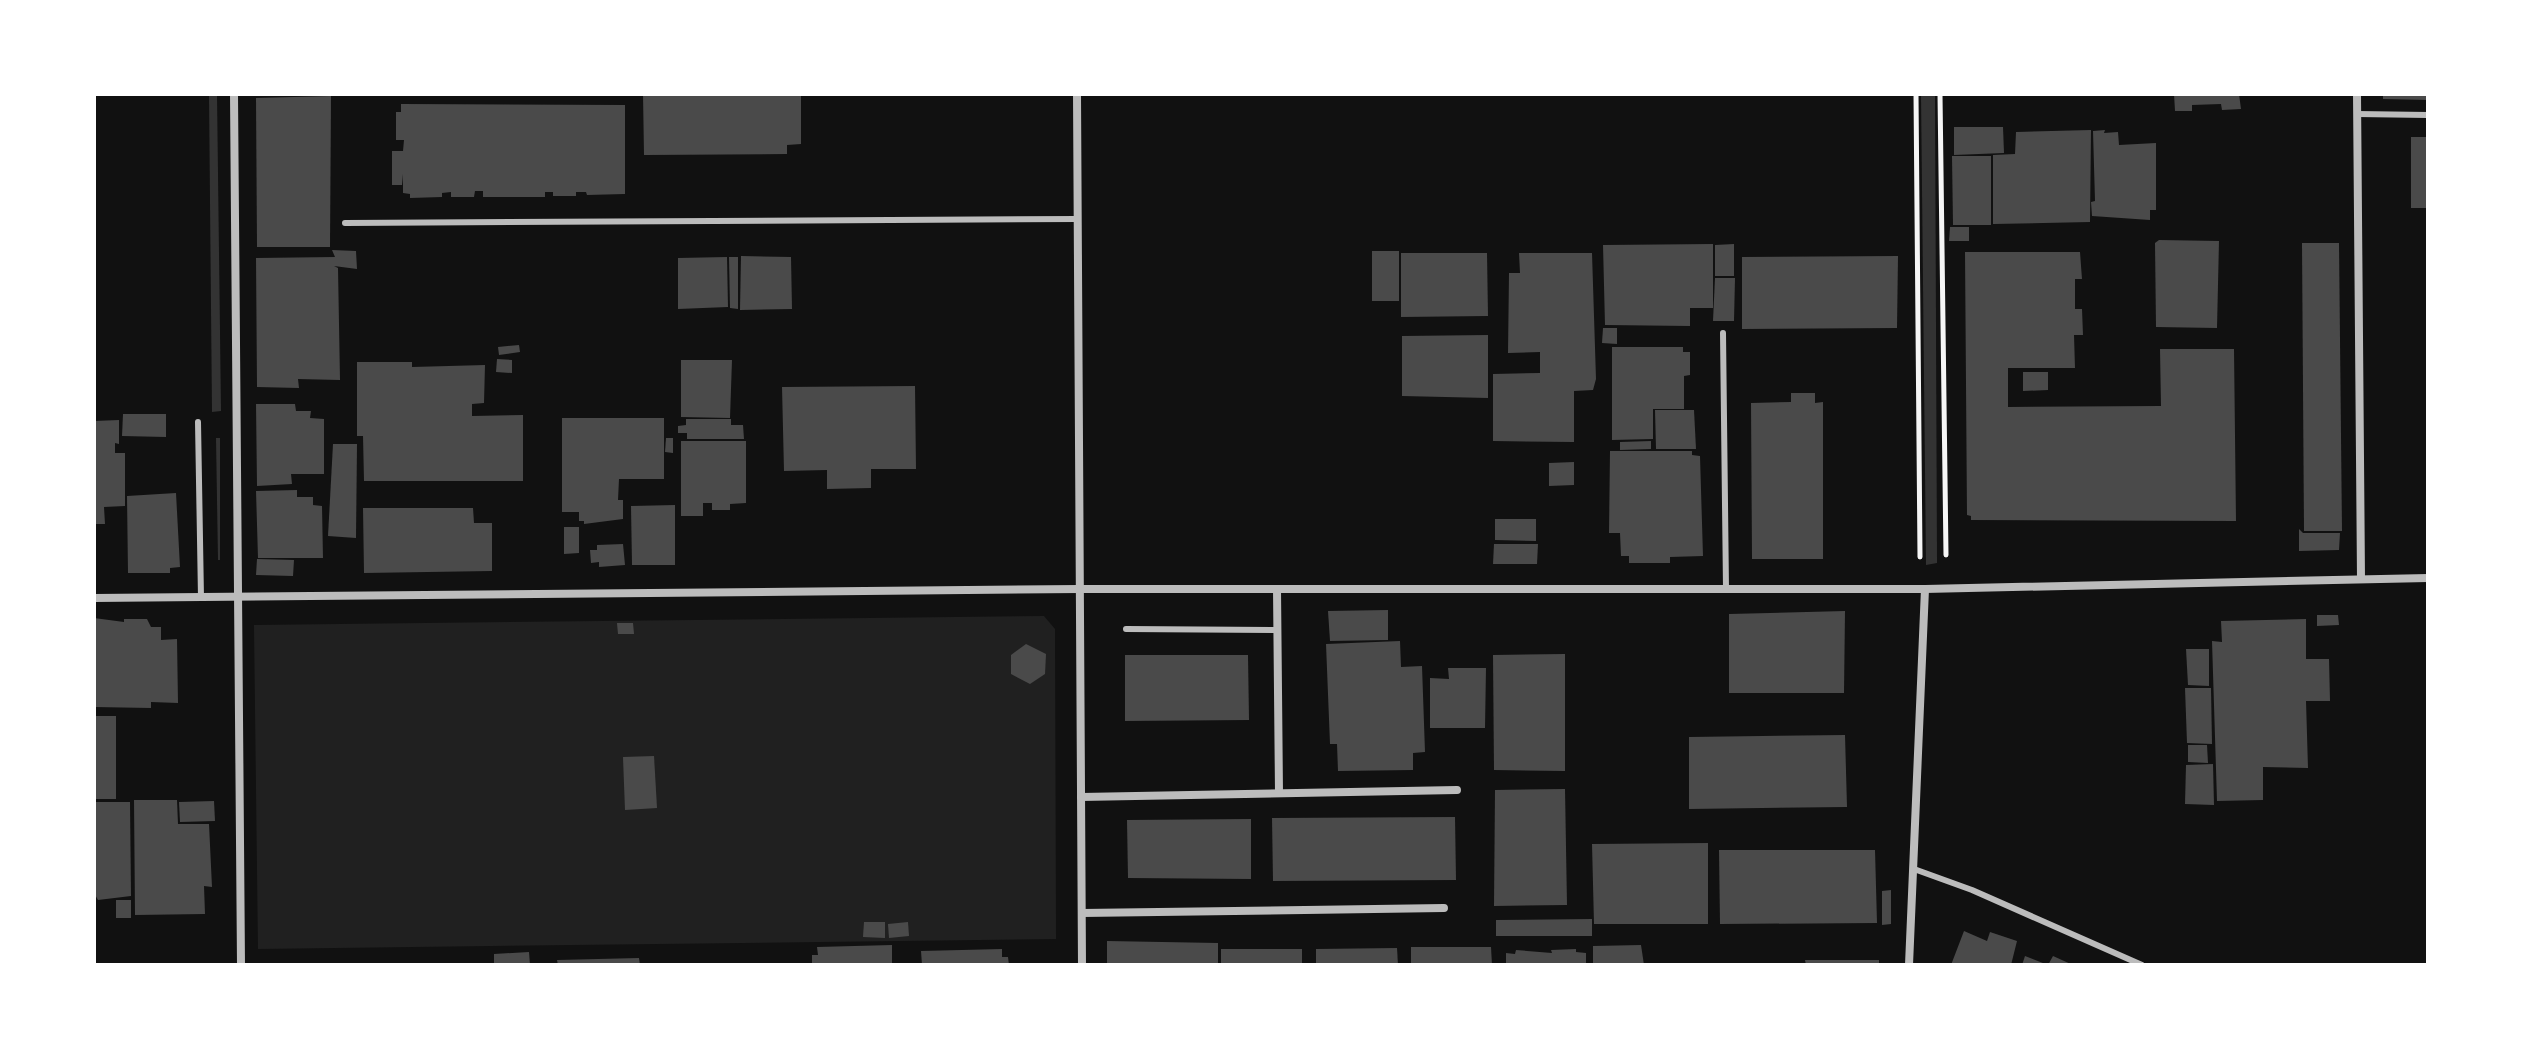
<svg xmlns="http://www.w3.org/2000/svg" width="2522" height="1059" font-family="'PT Sans Narrow',sans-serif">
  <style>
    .green { fill: #202020 }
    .water { fill: #333 }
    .building { fill: #4a4a4a }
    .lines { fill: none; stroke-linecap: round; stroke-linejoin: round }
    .path { stroke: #f5f5f5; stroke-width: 5 }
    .service { stroke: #bcbcbc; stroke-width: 6 }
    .minor { stroke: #bcbcbc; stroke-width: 8 }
  </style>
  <rect width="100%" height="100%" fill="#111"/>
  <!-- green -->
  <path class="green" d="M1044,616L1055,629L1056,939L258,949L254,625Z"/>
  <!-- water -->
  <g class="water">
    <path d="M209,94H217L221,411L212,412Z"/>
    <path d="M1921,94H1935L1937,563L1926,565Z"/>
    <path d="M216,438H220V560H218Z"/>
  </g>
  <!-- building -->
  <g class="building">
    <path d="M643,94H801V144L787,145V154L644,155Z"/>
    <path d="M2174,94H2239L2241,109L2222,110L2221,104L2192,105V111H2175Z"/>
    <path d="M2383,94H2428V100L2383,99Z"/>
    <path d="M331,96L330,247H257L256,98Z"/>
    <path d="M401,104L625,105V194L587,195L586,192H576V196H553V192H545V197H483V191H475L474,197H451V192L442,193V197L410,198V194L403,193V174L402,185H392V151H403L404,140H396V112H401Z"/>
    <path d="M1954,127H2003L2004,153L1954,155Z"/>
    <path d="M2091,130L2090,222L1993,224V155L2015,154L2016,132Z"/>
    <path d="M2105,130L2104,133L2118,132L2119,145L2156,143V210H2150V220L2092,216L2091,202L2095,201L2093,131Z"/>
    <rect x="2411" y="137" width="17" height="71"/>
    <path d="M1952,156H1991V225H1953Z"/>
    <path d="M1950,227H1969V241H1949Z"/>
    <path d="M2159,240L2219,241L2217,328L2156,327L2155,243Z"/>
    <path d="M2302,243H2339L2342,531H2304Z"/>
    <path d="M1713,244V308H1690V326L1605,325L1603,245Z"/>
    <path d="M1734,244V276H1715V245Z"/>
    <path d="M332,250L356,251L357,269L334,266L338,268L340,380L298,379L299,388L257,387L256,258L335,257Z"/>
    <rect x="1372" y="251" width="27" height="50"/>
    <path d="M1965,252H2080L2082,279H2075V309H2082L2083,335H2074L2075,368H2008V407L2161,406L2160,349H2234L2236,521L1971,520V516L1967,515Z"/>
    <path d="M1401,253H1487L1488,316L1401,317Z"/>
    <path d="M1519,253H1592L1596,379L1593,390L1574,391V442L1493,441V374L1540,373V352L1508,353L1509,273H1520Z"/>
    <path d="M741,256L791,257L792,309L740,310Z"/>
    <path d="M1898,256L1897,328L1742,329V257Z"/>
    <path d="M727,257L728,307L678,309V258Z"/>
    <path d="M729,257H738V309L730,308Z"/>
    <path d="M1715,278H1735L1734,321H1713Z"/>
    <path d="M1603,328H1617V344L1602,343Z"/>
    <path d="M1488,335V398L1402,396V336Z"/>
    <path d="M519,345L520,352L499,355L498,347Z"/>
    <path d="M1612,347H1683V352H1690V375L1684,376V409H1653V439L1612,440Z"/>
    <path d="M497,359L512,360V373L496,372Z"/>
    <path d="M681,360H732L730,418L681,417Z"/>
    <path d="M357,362H412V367L485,365L484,403L472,404V416L523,415V481H364L363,436H357Z"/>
    <path d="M2023,372H2048V390L2023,391Z"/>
    <path d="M915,386L916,469H871V488L827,489V470L784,471L782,387Z"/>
    <path d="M1791,393H1815V403L1823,402V559H1752L1751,403L1791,402Z"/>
    <path d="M256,404H295L296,411H311L310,418L324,419V474H291L292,484L257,486Z"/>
    <path d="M1655,410H1694L1696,449H1656Z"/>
    <path d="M123,414H166V437L122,436Z"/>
    <path d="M562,418H664V479H619L618,500H623V519L584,524V521H579V512H562Z"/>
    <path d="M686,419H731V425H743L744,439H687V433H678V426L686,425Z"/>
    <path d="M119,420V444L115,443V453H125V506L104,507L105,524H94V421Z"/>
    <path d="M666,438H673V453L665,452Z"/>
    <path d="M681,441H746V503L730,504V510H712V503H703V516H681Z"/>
    <path d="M1651,441V449L1620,450V442Z"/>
    <path d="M333,444H357L356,538L328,536Z"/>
    <path d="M1610,451H1692V455L1700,456L1703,556L1670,557V563H1629V556H1621L1620,533H1609Z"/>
    <path d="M1574,462V485L1549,486V463Z"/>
    <path d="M297,490V497H313V505L322,506L323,558H258L256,491Z"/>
    <path d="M176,493L180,567L170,568V573H128L127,496Z"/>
    <path d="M675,505V565H632L631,506Z"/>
    <path d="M363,508H473L474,523H492V571L364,573Z"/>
    <path d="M1495,519H1536V541L1495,540Z"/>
    <path d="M564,527H579V553L564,554Z"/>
    <path d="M2299,529L2303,533H2340L2339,550L2299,551Z"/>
    <path d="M623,544L625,565L599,567V562L591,563L590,550H597V545Z"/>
    <path d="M1494,544H1538L1537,564H1493Z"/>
    <path d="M257,559L294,560L293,576L256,575Z"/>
    <path d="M1388,610V640L1330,641L1328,611Z"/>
    <path d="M1845,611L1844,693H1729V614Z"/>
    <path d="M2317,615H2338L2339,625L2317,626Z"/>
    <path d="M94,618L124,622V619H147L151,627H161V640L177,639L178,703L151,702V708L94,707Z"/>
    <path d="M2306,619V659H2329L2330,701H2306L2308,768L2263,767V800L2217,801L2212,641L2222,642L2221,621Z"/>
    <path d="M617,623H633L634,634H618Z"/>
    <path d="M1400,641L1401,667L1422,666L1425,752L1413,753V770L1338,771L1337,744H1330L1326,644Z"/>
    <path d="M1026,644L1046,654L1045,674L1030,684L1011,674V655Z"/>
    <path d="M2186,649H2209V686L2188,685Z"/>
    <path d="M1565,654V771L1494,770L1493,655Z"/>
    <path d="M1125,655H1248L1249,720L1125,721Z"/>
    <path d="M1448,668H1486L1485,728H1430V678L1449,679Z"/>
    <path d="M2185,688H2211L2212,744L2187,743Z"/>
    <rect x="94" y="716" width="22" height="83"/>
    <path d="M1845,735L1847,807L1689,809V737Z"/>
    <path d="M2188,745H2207L2208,763L2188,762Z"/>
    <path d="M654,756L657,808L625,810L623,757Z"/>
    <path d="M2213,764L2214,805L2185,804L2186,765Z"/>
    <path d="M1565,789L1567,905L1494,906L1495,790Z"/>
    <path d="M134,800H177L178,824H209L212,887L204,886L205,914L135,915Z"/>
    <path d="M214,801L215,821L180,822L179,802Z"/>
    <path d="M94,802H130L131,896L98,900L94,893Z"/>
    <path d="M1455,817L1456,880L1273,881L1272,818Z"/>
    <path d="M1251,819V879L1128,878L1127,820Z"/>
    <path d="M1708,843V924H1594L1592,844Z"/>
    <path d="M1719,850H1875L1877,923L1720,924Z"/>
    <path d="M1891,890V924L1882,925V891Z"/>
    <rect x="116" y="900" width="15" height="18"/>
    <path d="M1592,919V936H1496V920Z"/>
    <path d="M864,922H885V938L863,937Z"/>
    <path d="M908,922L909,936L889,938L888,924Z"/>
    <path d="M1964,931L1987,941L1990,932L2017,941L2011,965H1951Z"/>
    <path d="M1107,941L1218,943V965H1107Z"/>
    <path d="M892,945V965H812V955H818L817,947Z"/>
    <path d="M1641,945L1644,965H1593V946Z"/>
    <path d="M1411,947H1491L1492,965H1411Z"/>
    <path d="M1397,948L1398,965H1316V949Z"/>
    <path d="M1002,949V957H1008L1009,965H922L921,951Z"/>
    <rect x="1221" y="949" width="81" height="16"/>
    <path d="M1576,949V952L1586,953V965H1506V953L1515,954L1516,950L1552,953L1551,950Z"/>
    <path d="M529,952L530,965H494V954Z"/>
    <path d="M2025,956L2048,965L2053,956L2073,965H2022Z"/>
    <path d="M639,958L640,965H558L557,960Z"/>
    <path d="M1805,960H1879V965H1806Z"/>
  </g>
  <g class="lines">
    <!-- path -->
    <g class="path">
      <path d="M1916,94L1920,557"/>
      <path d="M1940,94L1946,555"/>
    </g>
    <!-- service -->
    <g class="service">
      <path d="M2357,114L2428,115"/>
      <path d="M345,223L1078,219"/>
      <path d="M1723,333L1726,589"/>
      <path d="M198,422L201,598"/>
      <path d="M1126,629L1278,630"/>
      <path d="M1914,869L1972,890L2142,965"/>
    </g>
    <!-- minor -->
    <g class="minor">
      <path d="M234,94L241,965"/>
      <path d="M1077,94L1082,965"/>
      <path d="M2357,94L2361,579"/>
      <path d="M1277,589L1279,793"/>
      <path d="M94,598L1080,589H1925L2428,578"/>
      <path d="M1081,797L1457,790"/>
      <path d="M1082,913L1444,908"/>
      <path d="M1909,965L1925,589"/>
    </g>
  </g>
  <!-- border -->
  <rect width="2522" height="1059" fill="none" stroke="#ffffff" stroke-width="192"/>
</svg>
